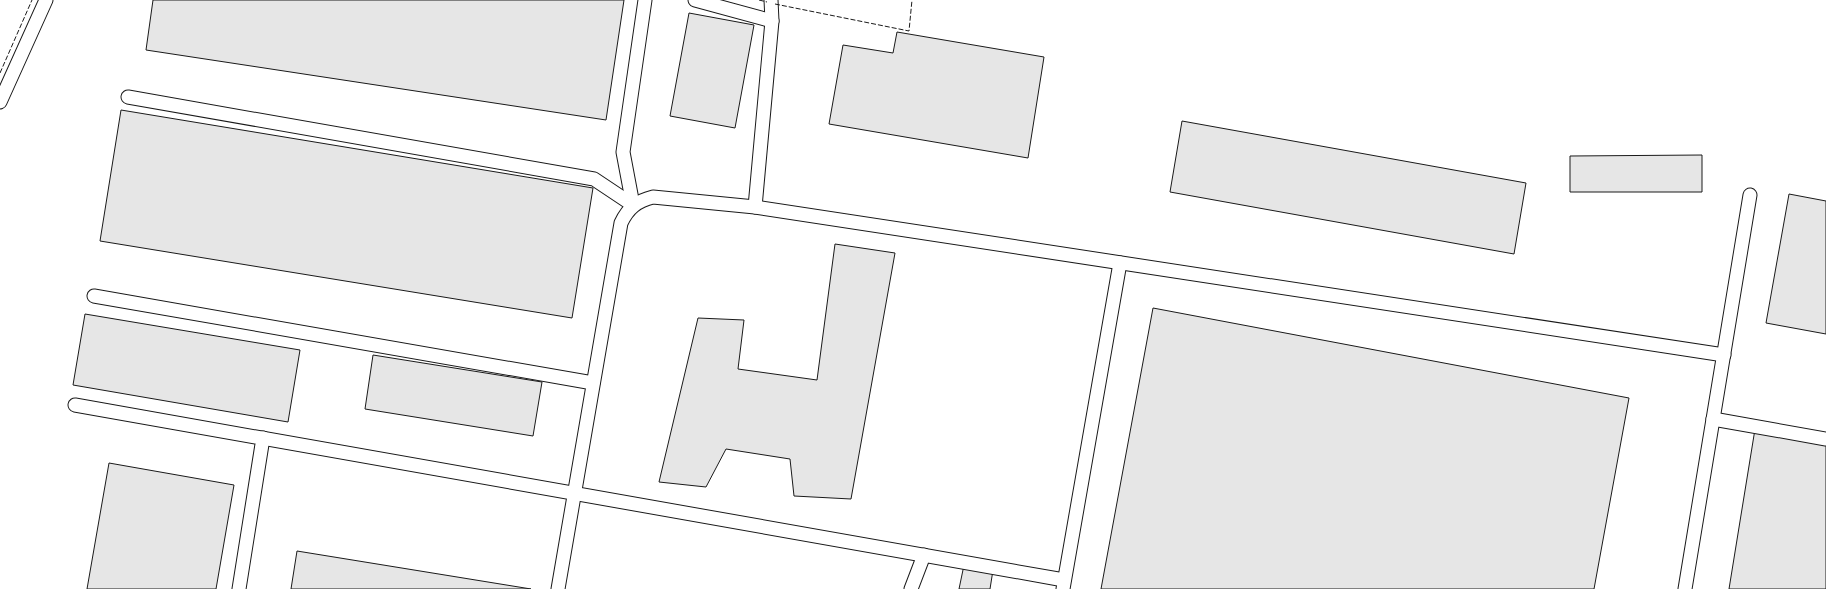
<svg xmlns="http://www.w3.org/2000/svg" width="1826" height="589" font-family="'Space Grotesk',sans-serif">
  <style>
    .building { fill: #e6e6e6; stroke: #1a1a1a }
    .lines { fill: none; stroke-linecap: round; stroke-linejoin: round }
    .service-casing { stroke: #1a1a1a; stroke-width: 15 }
    .service { stroke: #fff; stroke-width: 13 }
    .fence { stroke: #1a1a1a; stroke-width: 1; stroke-dasharray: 5 2; stroke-linecap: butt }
  </style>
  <rect width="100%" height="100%" fill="#fff"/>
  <!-- building -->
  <g class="building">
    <path d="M153,0H624L606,120L146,50Z"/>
    <path d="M689,13L754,25L735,128L670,116Z"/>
    <path d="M897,32L1044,57L1028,158L829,124L843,45L893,53Z"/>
    <path d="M121,110L593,188L572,318L100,241Z"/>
    <path d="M1182,121L1526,183L1514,254L1170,192Z"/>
    <path d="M1702,155V192H1570V156Z"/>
    <path d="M1789,194L1826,201V334L1766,323Z"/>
    <path d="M835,244L895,253L851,499L794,496L790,459L726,449L706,487L659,482L698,318L744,320L738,369L817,380Z"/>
    <path d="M1153,308L1629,398L1594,589H1101Z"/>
    <path d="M85,314L300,350L288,422L73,385Z"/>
    <path d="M373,355L542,382L533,436L365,409Z"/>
    <path d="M1755,429L1826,441V589H1729Z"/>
    <path d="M109,463L234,485L216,589H87Z"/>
    <path d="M297,551L531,589H291Z"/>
    <path d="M964,565L993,570L990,589H959Z"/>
  </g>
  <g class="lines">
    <defs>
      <g id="service">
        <path d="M695,0L772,21"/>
        <path d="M128,97L594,179L633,205"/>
        <path d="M0,102L46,0"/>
        <path d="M633,205L623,152L645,0"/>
        <path d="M755,207L772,21L771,0"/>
        <path d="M94,296L593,383"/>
        <path d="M75,405L1064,580"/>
        <path d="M1713,419L1826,439"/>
        <path d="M239,589L263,438"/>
        <path d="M558,589L621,223C628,208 637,201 653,197L755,207L1724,355"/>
        <path d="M911,589L924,555"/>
        <path d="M1063,589L1120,263"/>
        <path d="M1685,589L1750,195"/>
      </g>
    </defs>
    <!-- service casing -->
    <use href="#service" class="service-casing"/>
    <!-- service -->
    <use href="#service" class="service"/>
    <!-- fence -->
    <g class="fence">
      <path d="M759,0L767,2"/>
      <path d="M775,4L909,31L912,0"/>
      <path d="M0,73L32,0"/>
    </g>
  </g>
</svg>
